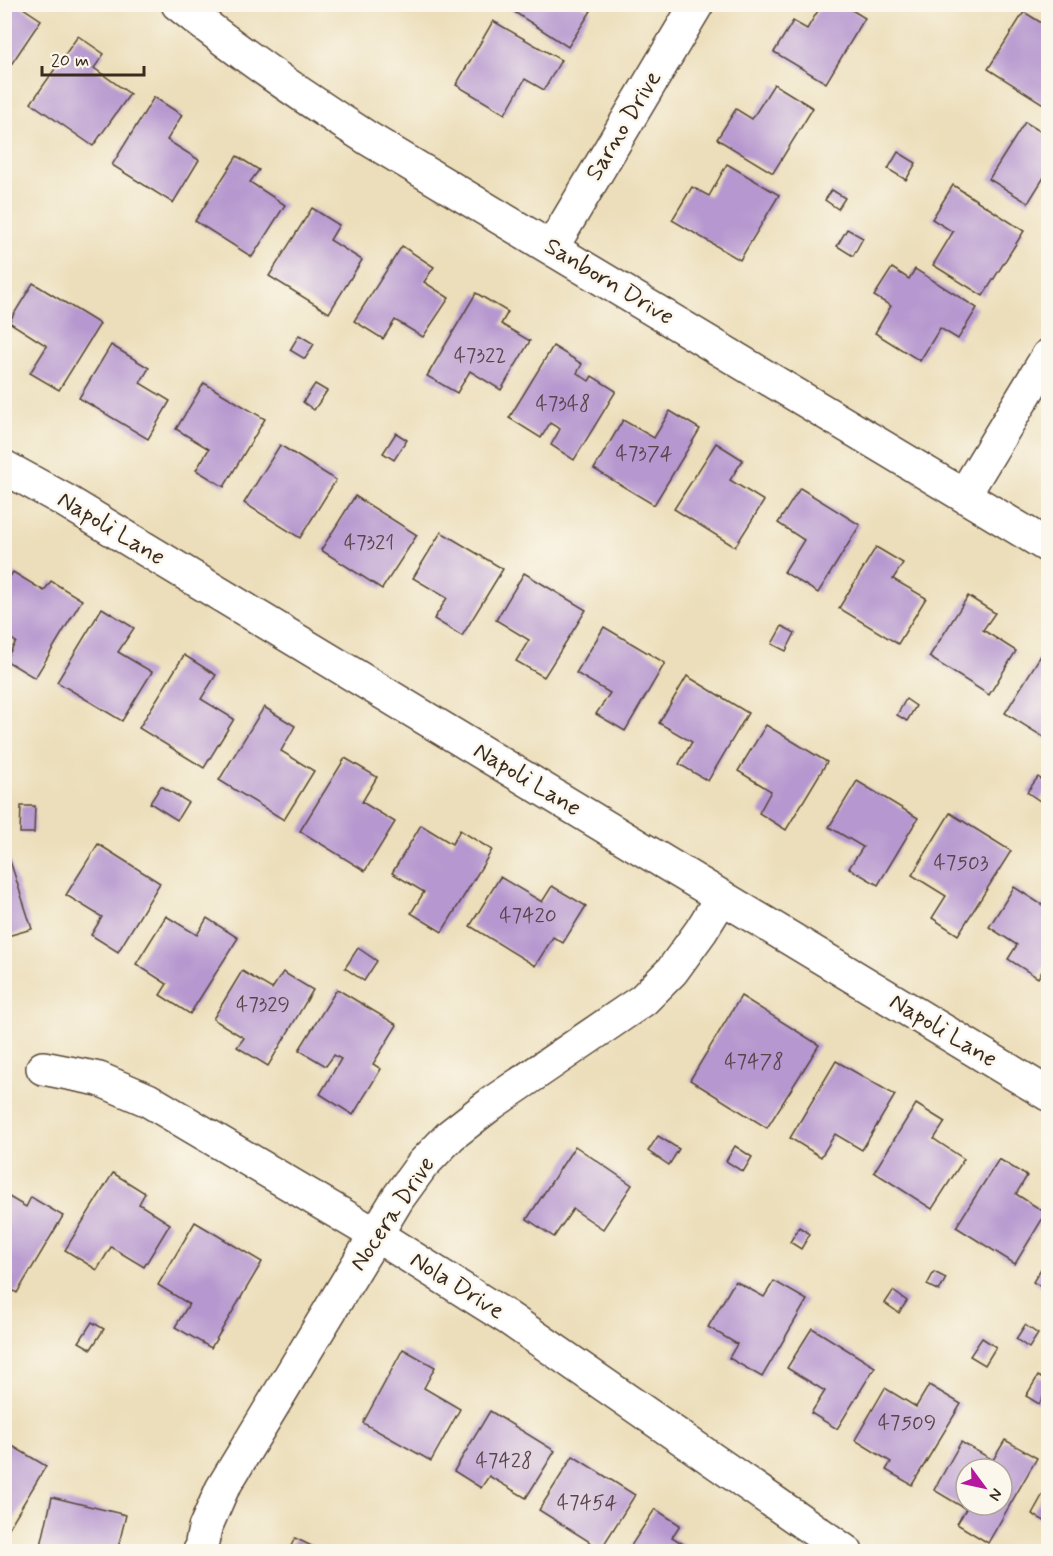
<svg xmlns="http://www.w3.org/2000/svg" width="1053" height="1556" font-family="Mynerve,sans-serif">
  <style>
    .building { fill: #b697cf; fill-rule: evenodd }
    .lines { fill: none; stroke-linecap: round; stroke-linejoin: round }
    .street-casing { stroke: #564535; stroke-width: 36 }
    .street { stroke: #fff; stroke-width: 33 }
    .labels { text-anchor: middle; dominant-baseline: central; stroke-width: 5; stroke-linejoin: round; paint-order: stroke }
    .number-label { font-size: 21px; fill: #5a454a }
    .street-label { font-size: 24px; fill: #3b2a1e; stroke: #fbf7ec }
  </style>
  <rect width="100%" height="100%" fill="#fbf7ec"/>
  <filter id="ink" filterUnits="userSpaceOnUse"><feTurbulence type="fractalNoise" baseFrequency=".0167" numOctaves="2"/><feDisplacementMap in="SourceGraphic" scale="12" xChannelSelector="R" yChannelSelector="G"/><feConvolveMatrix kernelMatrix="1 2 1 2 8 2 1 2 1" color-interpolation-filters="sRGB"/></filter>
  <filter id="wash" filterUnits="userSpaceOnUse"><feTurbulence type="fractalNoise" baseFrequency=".008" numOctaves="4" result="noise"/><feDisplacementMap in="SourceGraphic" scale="24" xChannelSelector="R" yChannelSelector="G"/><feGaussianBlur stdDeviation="1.35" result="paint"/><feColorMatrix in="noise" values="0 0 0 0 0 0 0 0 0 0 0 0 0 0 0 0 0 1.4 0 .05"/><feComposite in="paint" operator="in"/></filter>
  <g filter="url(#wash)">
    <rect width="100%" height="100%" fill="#ecdeba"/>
    <g id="blocks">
      <!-- building -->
      <g class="building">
        <path d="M4,4H17L41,20L4,75Z"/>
        <path d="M502,4H580L591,11L568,47Z"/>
        <path d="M822,4H842L865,18L826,83L774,52L793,21L807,29Z"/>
        <path d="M1024,12L1048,27V107L988,69Z"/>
        <path d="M493,21L561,60L544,90L525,79L505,114L456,85Z"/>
        <path d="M78,36L104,54L94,68L130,94L93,146L31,103Z"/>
        <path d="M774,84L813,108L773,173L717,139L736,109L752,119Z"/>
        <path d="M154,97L182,115L167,140L199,160L173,203L112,165Z"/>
        <path d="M1025,122L1048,136V175L1046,174L1028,203L989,179Z"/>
        <path d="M898,152L916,163L906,180L888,169Z"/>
        <path d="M237,156L259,170L250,182L285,205L252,257L195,221Z"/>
        <path d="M727,164L779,195L740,260L672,220L692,187L709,196Z"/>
        <path d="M953,185L1024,231L983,296L933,265L953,232L932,219Z"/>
        <path d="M832,190L845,198L838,209L825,200Z"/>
        <path d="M312,208L339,225L330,240L362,260L329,313L269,276Z"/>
        <path d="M847,229L863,238L853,256L837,246Z"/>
        <path d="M402,246L434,267L424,282L449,298L423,337L395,320L383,339L354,321Z"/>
        <path d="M892,268L909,279L915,269L977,308L958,339L940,328L920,361L875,333L891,306L874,296Z"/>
        <path d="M33,283L100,324L59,390L30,373L47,346L9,322Z"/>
        <path d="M476,293L508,312L501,324L530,341L501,390L470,371L457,393L427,376Z"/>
        <path d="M299,335L314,344L305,359L290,350Z"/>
        <path d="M111,345L149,368L140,383L170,401L148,439L79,398Z"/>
        <path d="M553,346L582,364L577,373L589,381L592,376L616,391L574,460L551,445L560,429L550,423L541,438L509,418Z"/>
        <path d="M204,383L265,419L224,487L196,470L209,449L176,429Z"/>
        <path d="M315,384L327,391L314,410L303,402Z"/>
        <path d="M670,411L700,429L654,505L594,469L623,420L654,438Z"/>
        <path d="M396,433L407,440L394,460L383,453Z"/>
        <path d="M716,443L743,460L730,480L764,501L735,547L674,509Z"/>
        <path d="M280,445L336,480L300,538L244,503Z"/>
        <path d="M800,488L860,525L818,593L784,572L804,540L778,523Z"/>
        <path d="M355,496L417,535L382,589L321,550Z"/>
        <path d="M441,532L503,569L462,636L434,619L447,598L413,578Z"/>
        <path d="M876,547L903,563L893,579L926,598L898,644L839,608Z"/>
        <path d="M13,572L44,591L51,581L82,600L35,678L5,660L16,642L4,634V586Z"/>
        <path d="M524,573L586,610L544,677L516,661L529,640L496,620Z"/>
        <path d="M968,596L995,613L983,630L1016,651L989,695L929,657Z"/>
        <path d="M102,608L134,628L118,652L152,672L122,721L57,682Z"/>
        <path d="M782,626L795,633L786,651L772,644Z"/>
        <path d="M604,627L665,663L625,731L596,714L610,693L576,673Z"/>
        <path d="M1048,644V740L1005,713Z"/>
        <path d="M184,655L216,675L201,699L234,719L204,768L139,728Z"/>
        <path d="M687,676L748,713L708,781L679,764L692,742L659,723Z"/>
        <path d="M906,699L916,706L907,721L897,715Z"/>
        <path d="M264,707L295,726L281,751L314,771L284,820L219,780Z"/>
        <path d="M766,725L827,762L786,830L759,813L771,791L738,771Z"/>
        <path d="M345,758L377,777L362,802L395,822L365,871L300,831Z"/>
        <path d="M1038,777L1048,784V788L1040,801L1027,792Z"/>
        <path d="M857,781L918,818L878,885L849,868L863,847L829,827Z"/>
        <path d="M161,786L188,802L177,820L150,803Z"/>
        <path d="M21,806H35L34,833H20Z"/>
        <path d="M950,813L1011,851L958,935L932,918L946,896L912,875Z"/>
        <path d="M421,825L452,844L460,830L492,850L442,932L411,913L424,892L392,873Z"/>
        <path d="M4,842L32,929L4,937Z"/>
        <path d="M98,844L160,883L118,952L91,935L102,917L66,895Z"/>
        <path d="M500,877L542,902L552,886L586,906L563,943L553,937L535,966L470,926Z"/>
        <path d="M1014,887L1042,905L1048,895V962L1038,978L1008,959L1017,945L989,927Z"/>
        <path d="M166,916L197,935L207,918L238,938L190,1014L160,995L167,984L136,964Z"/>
        <path d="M358,948L377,961L364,981L345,968Z"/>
        <path d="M242,971L272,989L283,972L313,990L268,1066L237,1047L244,1038L213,1019Z"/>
        <path d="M337,989L397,1025L373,1064L381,1069L353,1115L320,1094L341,1059L334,1055L326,1066L299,1050Z"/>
        <path d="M741,996L819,1045L767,1128L690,1080Z"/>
        <path d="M836,1061L895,1095L862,1150L835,1134L821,1157L790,1138Z"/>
        <path d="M916,1104L945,1122L934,1139L964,1159L932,1209L874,1172Z"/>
        <path d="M658,1136L679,1149L669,1165L648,1151Z"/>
        <path d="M575,1146L632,1185L603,1229L573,1209L554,1237L527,1219Z"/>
        <path d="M735,1146L752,1157L743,1172L726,1161Z"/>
        <path d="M999,1159L1027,1176L1016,1194L1046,1213L1015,1264L956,1227Z"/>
        <path d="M113,1173L145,1193L139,1204L170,1224L144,1267L111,1247L97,1270L65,1250Z"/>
        <path d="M4,1194L26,1207L31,1197L63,1216L17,1293L4,1285Z"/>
        <path d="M195,1222L262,1262L211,1348L175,1327L189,1304L158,1285Z"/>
        <path d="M799,1227L810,1234L801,1249L790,1242Z"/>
        <path d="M1048,1257V1291L1033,1282Z"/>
        <path d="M934,1272L946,1278L939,1291L927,1285Z"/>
        <path d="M735,1281L764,1297L774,1281L807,1300L762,1377L729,1358L737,1344L708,1327Z"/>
        <path d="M893,1291L907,1301L899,1313L885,1303Z"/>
        <path d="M92,1322L104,1329L91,1349L79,1342Z"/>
        <path d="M1025,1325L1038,1334L1029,1348L1016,1339Z"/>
        <path d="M812,1328L875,1367L837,1429L811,1413L825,1391L787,1368Z"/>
        <path d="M982,1338L996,1347L985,1365L970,1356Z"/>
        <path d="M403,1349L435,1367L424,1388L460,1409L431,1461L363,1423Z"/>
        <path d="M1038,1376L1048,1382V1388L1039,1404L1026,1396Z"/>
        <path d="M929,1385L961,1404L912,1485L886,1470L891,1462L855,1440L885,1388L916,1407Z"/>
        <path d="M490,1411L555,1451L526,1498L489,1476L481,1488L454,1471Z"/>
        <path d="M1005,1440L1037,1458L988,1543L957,1524L966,1509L934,1490L961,1442L993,1460ZM966,1469H1002V1505H966Z"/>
        <path d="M4,1441L46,1466L4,1536Z"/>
        <path d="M573,1456L635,1495L601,1549L539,1510Z"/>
        <path d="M1048,1485V1523L1032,1514Z"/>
        <path d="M52,1497L126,1515L117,1552H47L40,1550Z"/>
        <path d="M655,1509L680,1525L672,1537L696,1552H637L630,1547Z"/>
        <path d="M295,1538L324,1552H288Z"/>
      </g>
    </g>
  </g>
  <g filter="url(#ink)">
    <use href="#blocks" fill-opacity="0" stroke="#564535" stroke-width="1.5"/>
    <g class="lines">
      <defs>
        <g id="street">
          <path d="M178,4C239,53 303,97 369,139L1048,546"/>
          <path d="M552,247L697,4"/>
          <path d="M4,467L64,500L1048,1094"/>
          <path d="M964,495L1048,356"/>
          <path d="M43,1068L99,1079L148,1100L376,1235L508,1318L846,1552"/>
          <path d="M200,1552L205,1528L222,1489L398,1198L422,1165L451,1135L492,1103L643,1000L672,971L701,931L722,897"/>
        </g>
      </defs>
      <!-- street casing -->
      <use href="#street" class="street-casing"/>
      <!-- street -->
      <use href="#street" class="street"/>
    </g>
  </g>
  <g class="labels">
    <!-- number labels -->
    <g class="number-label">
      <text x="480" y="356">47322</text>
      <text x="563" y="404">47348</text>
      <text x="644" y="454">47374</text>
      <text x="369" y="543">47321</text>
      <text x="961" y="863">47503</text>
      <text x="528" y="916">47420</text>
      <text x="263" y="1005">47329</text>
      <text x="754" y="1062">47478</text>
      <text x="907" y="1423">47509</text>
      <text x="504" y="1461">47428</text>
      <text x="587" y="1503">47454</text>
    </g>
    <!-- street labels -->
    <g class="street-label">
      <text transform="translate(624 126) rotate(-59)">Sarno Drive</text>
      <text transform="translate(609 282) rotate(31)">Sanborn Drive</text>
      <text transform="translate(111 529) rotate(31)">Napoli Lane</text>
      <text transform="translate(527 780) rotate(31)">Napoli Lane</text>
      <text transform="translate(943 1031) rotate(31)">Napoli Lane</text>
      <text transform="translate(393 1214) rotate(-56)">Nocera Drive</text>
      <text transform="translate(457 1286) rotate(32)">Nola Drive</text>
    </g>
  </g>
  <!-- margin -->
  <rect width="1053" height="1556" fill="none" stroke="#fbf7ec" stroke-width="24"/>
  <!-- north arrow -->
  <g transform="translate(984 1487) rotate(123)"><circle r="28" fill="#fbf7ec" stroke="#aea59a" stroke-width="1.5"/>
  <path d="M0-4.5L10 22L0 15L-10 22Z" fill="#b5179e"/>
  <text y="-9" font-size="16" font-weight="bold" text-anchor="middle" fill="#3b2a1e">N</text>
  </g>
  <!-- scale -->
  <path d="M42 66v9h102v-9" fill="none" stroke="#3b2a1e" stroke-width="3"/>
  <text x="51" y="66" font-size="18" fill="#3b2a1e" stroke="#fbf7ec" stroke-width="4.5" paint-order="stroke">20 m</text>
</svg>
